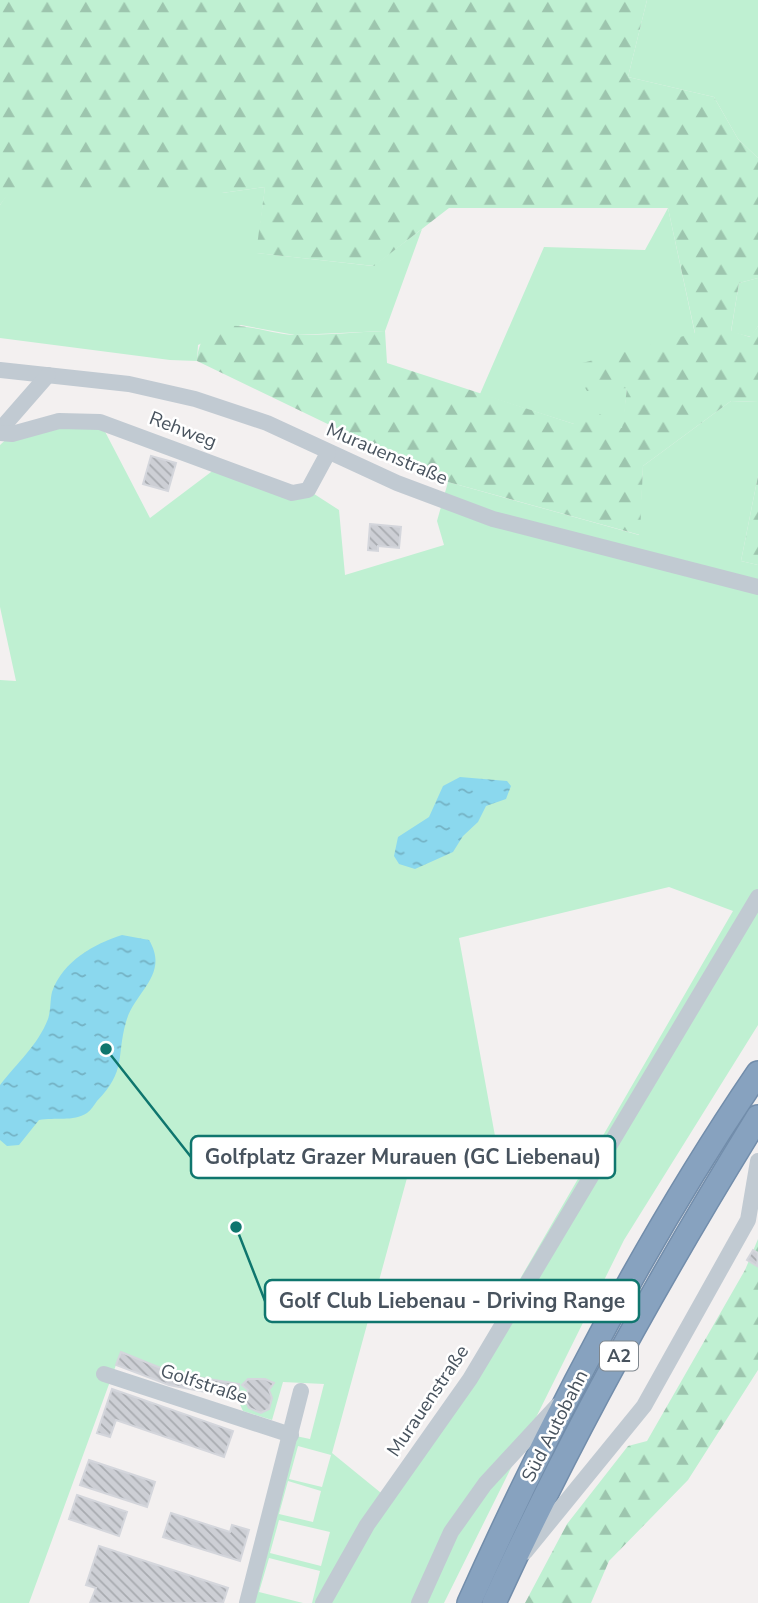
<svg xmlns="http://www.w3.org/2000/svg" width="758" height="1603" font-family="'Nunito Sans',sans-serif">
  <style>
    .green { fill: #bff0d2; fill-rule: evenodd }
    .forest { fill: url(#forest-firs) }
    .water { fill: url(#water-ripples) }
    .building { fill: url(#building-back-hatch); stroke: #d4d6dc; stroke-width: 2 }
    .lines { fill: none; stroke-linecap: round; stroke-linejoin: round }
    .highway-casing { stroke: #728dab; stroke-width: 26 }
    .minor { stroke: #c1cad2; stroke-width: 16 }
    .highway { stroke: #87a2bf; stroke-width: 23 }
    .labels { text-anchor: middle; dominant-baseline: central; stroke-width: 5; stroke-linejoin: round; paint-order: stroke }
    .shield { fill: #fff; stroke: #7f878e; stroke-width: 2 }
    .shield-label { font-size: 18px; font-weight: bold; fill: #48535e }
    .street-label { font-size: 19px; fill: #48535e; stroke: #fff }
    .leader { fill: none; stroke: #0f766e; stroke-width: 2.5 }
    .callout-dot { fill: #0f766e; stroke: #fff; stroke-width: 2.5 }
    .callout { fill: #fff; stroke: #0f766e; stroke-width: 2.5 }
    .callout-label { font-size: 21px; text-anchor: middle; font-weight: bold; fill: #48535e }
  </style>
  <defs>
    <pattern id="forest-firs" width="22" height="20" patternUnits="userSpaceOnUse" patternTransform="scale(1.75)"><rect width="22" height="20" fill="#bff0d2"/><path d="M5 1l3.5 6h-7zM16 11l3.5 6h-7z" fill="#9dc5ae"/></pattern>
    <pattern id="water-ripples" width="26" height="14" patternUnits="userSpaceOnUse" patternTransform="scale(1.75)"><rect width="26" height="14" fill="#8bd8ee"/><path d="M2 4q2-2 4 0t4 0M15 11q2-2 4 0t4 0" fill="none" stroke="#74b2c4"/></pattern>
    <pattern id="building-back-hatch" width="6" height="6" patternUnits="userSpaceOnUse" patternTransform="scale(1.75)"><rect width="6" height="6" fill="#cdcfd5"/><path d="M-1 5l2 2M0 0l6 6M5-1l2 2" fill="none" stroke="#a8abb0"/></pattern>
  </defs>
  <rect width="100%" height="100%" fill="#f3f0f0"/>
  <!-- green -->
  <g class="green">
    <path d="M647,0H758V158L738,139L714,97L628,77Z"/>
    <path d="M265,187L257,253L373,266L422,229L385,331L295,335L241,325L198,345L197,361L170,360L0,338V205L8,193H222Z"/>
    <path d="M668,208L695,334L627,388L623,428L574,424L480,394L544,247L645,250Z"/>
    <path d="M758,278V326L751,337L731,332L739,283Z"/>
    <path d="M731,401L758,402V476L741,561L758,565V1025L624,1240L444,1603H312L320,1571L269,1558L259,1592L303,1603H247L291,1435L310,1439L324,1384L283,1382L272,1420L243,1411L237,1398L169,1385L116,1365L29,1603H0V680L16,681L0,607V445L12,434L100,422L150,518L219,466L308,490L339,510L345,575L444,545L437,521L448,482L639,535L643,466ZM669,887L733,911L461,1381L386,1497L332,1453L410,1167L501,1169L459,938ZM298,1446L331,1455L322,1487L289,1479ZM288,1481L321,1491L313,1522L279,1514ZM279,1520L330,1532L321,1566L270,1553Z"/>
  </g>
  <!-- forest -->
  <g class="forest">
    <path d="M0,0H647L628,77L714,97L738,139L758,158V278L739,283L731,331L750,337L758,326V402L731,401L643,466L640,535L448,482L197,361C201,301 264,336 299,335C328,335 357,332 385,331L387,363L574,424L595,411L622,428L627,388L587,391L571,366L695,333L668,208H449L374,266L256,253L265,187L222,193H9L0,205Z"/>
    <path d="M758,476V565L741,561Z"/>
    <path d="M758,1239V1370L688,1480L609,1561L591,1603H525L567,1524L628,1446L647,1441L745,1270Z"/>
  </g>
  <!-- water -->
  <g class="water">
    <path d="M460,777L507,781L511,786L506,799L486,806L478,822L463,836L453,852L415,869L399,864L394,856L398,837L429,817L443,786Z"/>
    <path d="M122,935L149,940C170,975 134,992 126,1022C116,1057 127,1070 97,1101C94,1105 91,1110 87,1113C73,1122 55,1117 39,1120L19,1145L7,1146L0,1140V1085C17,1063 38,1045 48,1019C51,1010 50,1000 52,992C63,961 94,944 122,935Z"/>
  </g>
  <!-- building -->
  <g class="building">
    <path d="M151,456L176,463L168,491L143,484Z"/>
    <path d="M370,524L401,527L399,548L378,546V551L368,550Z"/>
    <path d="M753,1250L758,1253L757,1266L747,1260Z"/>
    <path d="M121,1352L173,1373L239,1384L238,1398L169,1385L116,1365Z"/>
    <path d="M248,1379H265L274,1383L269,1390L272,1398L269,1409L261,1413L249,1408L245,1400L248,1390L242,1385Z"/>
    <path d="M112,1389L233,1431L224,1457L116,1420L110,1437L97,1433Z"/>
    <path d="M89,1460L155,1482L147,1507L80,1485Z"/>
    <path d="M77,1495L127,1512L119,1536L69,1519Z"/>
    <path d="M171,1513L230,1532L232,1525L249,1530L240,1561L163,1537Z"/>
    <path d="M99,1546L228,1588L223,1603H90L96,1588L86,1585Z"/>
  </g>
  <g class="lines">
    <defs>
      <g id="highway">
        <path d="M469,1603C551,1421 645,1239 758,1073"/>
        <path d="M494,1603C571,1435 661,1274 758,1117"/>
      </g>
    </defs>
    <!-- highway casing -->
    <use href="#highway" class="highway-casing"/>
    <!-- minor -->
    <g class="minor">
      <path d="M0,370L129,384L195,399L267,423L397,483L493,519L758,587"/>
      <path d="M0,430L48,375"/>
      <path d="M0,433L12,434L59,421L100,422L292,493L308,490L328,453"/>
      <path d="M104,1374L291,1435"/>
      <path d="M525,1552L644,1406L748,1220L758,1161"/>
      <path d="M247,1603L301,1391"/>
      <path d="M323,1603L367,1525L470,1379L758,897"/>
      <path d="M419,1603L451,1532L485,1484L557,1406"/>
    </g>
    <!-- highway -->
    <use href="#highway" class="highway"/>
  </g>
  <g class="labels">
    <!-- shield labels -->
    <rect class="shield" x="600" y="1341.5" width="38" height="29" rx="5"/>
    <g class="shield-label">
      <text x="619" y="1356">A2</text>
    </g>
    <!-- street labels -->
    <g class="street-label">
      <text transform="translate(183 430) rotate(21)">Rehweg</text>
      <text transform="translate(387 454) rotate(23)">Murauenstraße</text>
      <text transform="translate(204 1384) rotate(18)">Golfstraße</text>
      <text transform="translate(428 1401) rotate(-56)">Murauenstraße</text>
      <text transform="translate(555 1426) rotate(-63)">Süd Autobahn</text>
    </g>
  </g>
  <!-- callouts -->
  <path class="leader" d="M106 1049L191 1157M236 1227L265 1301"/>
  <g class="callout-dot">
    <circle cx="106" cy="1049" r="7"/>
    <circle cx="236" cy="1227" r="7"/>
  </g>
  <g class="callout">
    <rect x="191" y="1136" width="424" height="42" rx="7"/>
    <rect x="265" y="1280" width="374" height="42" rx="7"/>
  </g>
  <g class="callout-label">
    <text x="403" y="1164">Golfplatz Grazer Murauen (GC Liebenau)</text>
    <text x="452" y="1308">Golf Club Liebenau - Driving Range</text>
  </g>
</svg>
